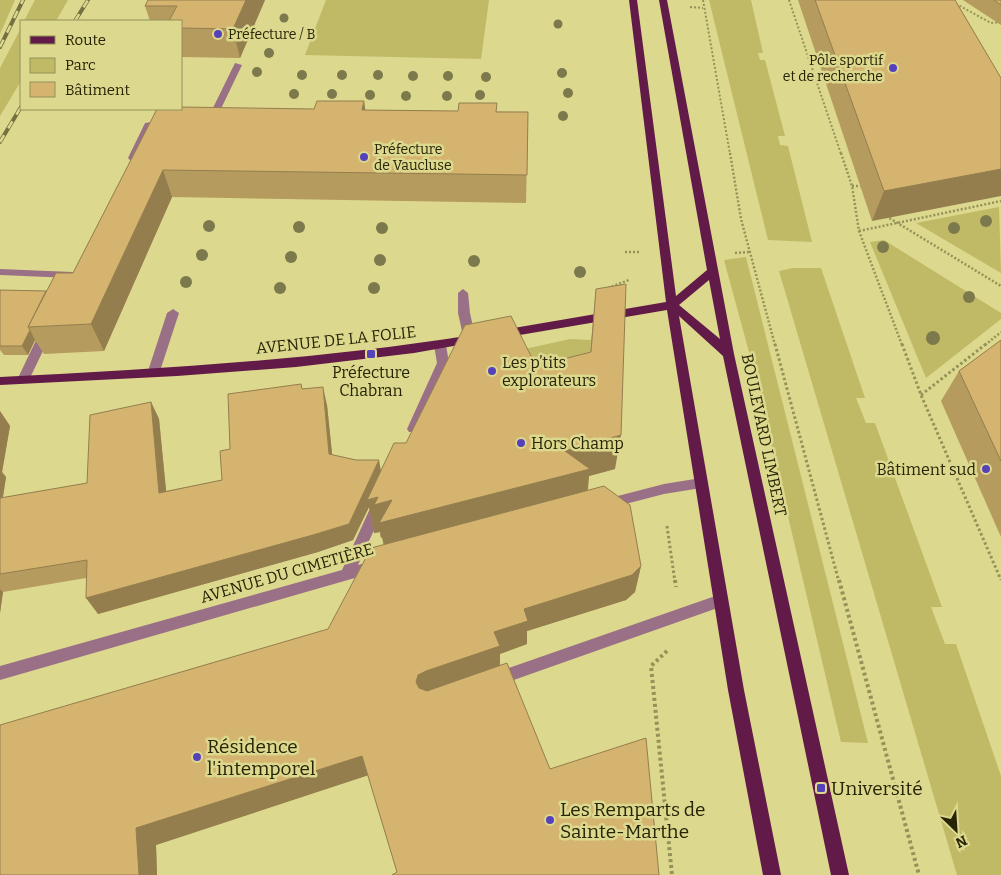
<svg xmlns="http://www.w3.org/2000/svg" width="1001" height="875" font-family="Bitter,serif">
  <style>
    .green { fill: #c0ba66 }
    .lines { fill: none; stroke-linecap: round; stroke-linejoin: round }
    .path-far3 { stroke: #959259; stroke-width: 2; stroke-dasharray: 2 2; stroke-linecap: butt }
    .path-far2 { stroke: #959259; stroke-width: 2.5; stroke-dasharray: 2 2; stroke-linecap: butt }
    .path-far1 { stroke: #959259; stroke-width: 3; stroke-dasharray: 2.5 2.5; stroke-linecap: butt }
    .path { stroke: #959259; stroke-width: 4; stroke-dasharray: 3 3; stroke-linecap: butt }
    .minor { fill: #9a7087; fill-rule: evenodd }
    .major { fill: #621a48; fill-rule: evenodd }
    .rail-casing { stroke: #747140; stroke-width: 4 }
    .rail { stroke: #dcd88e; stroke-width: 2.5; stroke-dasharray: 8; stroke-linecap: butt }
    .tree { fill: #7c794d }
    .wall { fill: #b69b5f }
    .shaded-wall { fill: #947e4e }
    .building { fill: #d4b46f; stroke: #947e4e }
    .poi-dot { fill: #5741b9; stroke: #dcd88e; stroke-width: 2 }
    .labels { text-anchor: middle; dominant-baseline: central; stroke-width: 5; stroke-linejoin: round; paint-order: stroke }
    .far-poi-label { font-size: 14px; fill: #272506; stroke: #dcd88e; text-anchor: start }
    .street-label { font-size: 16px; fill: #272506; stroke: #dcd88e }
    .poi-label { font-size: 16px; fill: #272506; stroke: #dcd88e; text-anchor: start }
    .near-poi-label { font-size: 19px; fill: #272506; stroke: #dcd88e; text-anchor: start }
  </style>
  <rect width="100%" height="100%" fill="#dcd88e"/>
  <!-- green -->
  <g class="green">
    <path d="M0,0H15L0,34Z"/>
    <path d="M35,0H68L56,21H24Z"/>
    <path d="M326,0H489L481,59L305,55Z"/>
    <path d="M709,0H751L763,53H758L760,60H765L785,136H778L780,145L788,146L812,242L768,240Z"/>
    <path d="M21,28V81L0,116V68Z"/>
    <path d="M999,207L1001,273L916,223Z"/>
    <path d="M884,240L1001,313V319L926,378L870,242Z"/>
    <path d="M746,257L868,743L841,742L752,363L724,260Z"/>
    <path d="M793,268H821L865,398H856L866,423H875L942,607H931L945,644H956L1001,776V875H957L779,271Z"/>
    <path d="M570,339L591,340L587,388L534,401L511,352Z"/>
  </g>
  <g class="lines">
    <!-- path-far3 -->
    <g class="path-far3">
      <path d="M703,0L730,154"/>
      <path d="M789,0L841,154"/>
      <path d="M949,0L991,23L1001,22"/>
      <path d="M690,7L703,8"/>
    </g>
    <!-- path-far2 -->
    <g class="path-far2">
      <path d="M730,153L741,219L775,345"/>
      <path d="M841,153L852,186L859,231L902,345"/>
      <path d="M852,186H864"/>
      <path d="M886,216L1001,286"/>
      <path d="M859,231L1001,201"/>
      <path d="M625,252H639"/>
      <path d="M735,253L750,252"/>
      <path d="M608,288L629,280"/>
      <path d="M985,345L1001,332"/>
    </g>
    <!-- path-far1 -->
    <g class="path-far1">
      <path d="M775,344L839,582"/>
      <path d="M902,344L921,395L1001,580"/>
      <path d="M921,395L986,344"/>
      <path d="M667,526L675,582"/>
    </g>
    <!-- path -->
    <g class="path">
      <path d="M675,580L676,587"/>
      <path d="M839,580L919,875"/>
      <path d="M667,651L651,666L672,875"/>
    </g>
    <!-- minor -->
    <g class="minor">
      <path d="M235,63L242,65L217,117L213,120L204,119V115L210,114Z"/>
      <path d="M164,120L168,123L167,125L151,127L138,158L136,160H130L128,158L145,123Z"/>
      <path d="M0,269L72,272L77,275L72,278L0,275Z"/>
      <path d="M463,289L468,293L470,313L476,340L470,344L464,340L458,313V293Z"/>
      <path d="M173,309L179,313L160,371L154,375L150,374L148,371L167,313Z"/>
      <path d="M46,328L52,332L29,380L27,383H19L17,380L40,332Z"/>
      <path d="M440,341L446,345L449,363L419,429L417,432H409L407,429L437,363L434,345Z"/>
      <path d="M701,478L706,479L708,483L706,487L701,488L664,494L606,509L601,508L599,504L601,500L606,499L664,484Z"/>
      <path d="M378,501L383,502L385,506L358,565L374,561L379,563L381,567L379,571L0,680V666L342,570L373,502Z"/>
      <path d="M721,594L726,595L728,600L726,605L497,686L492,684L489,679L492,674L497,672Z"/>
    </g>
    <!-- major -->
    <g class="major">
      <path d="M629,0H637L676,296L707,270L659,0H667L734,354L849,875H831L723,356L679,316L744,690L781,875H763L728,690L667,310L502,338L496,334L502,330L666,302ZM709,280L720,339L679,305Z"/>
      <path d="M472,335L476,336L478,339L476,342L414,353L296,367L177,376L0,385V377C158,369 316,360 472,335Z"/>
    </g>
    <defs>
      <g id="rail">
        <path d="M75,21L88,0"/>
        <path d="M0,47L23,0"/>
        <path d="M0,142L21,107"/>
      </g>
    </defs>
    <!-- rail casing -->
    <use href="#rail" class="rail-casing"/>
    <!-- rail -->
    <use href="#rail" class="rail"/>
  </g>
  <!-- trees -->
  <g class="tree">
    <circle cx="284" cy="18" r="4.5"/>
    <circle cx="558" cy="24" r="4.5"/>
    <circle cx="285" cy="36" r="5"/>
    <circle cx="269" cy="53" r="5"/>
    <circle cx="257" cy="72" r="5"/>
    <circle cx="562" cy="73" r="5"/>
    <circle cx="302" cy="75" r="5"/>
    <circle cx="342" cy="75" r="5"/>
    <circle cx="378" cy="75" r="5"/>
    <circle cx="413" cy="76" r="5"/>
    <circle cx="448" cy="76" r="5"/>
    <circle cx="486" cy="77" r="5"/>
    <circle cx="568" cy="93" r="5"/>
    <circle cx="294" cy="94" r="5"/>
    <circle cx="332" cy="94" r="5"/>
    <circle cx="370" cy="95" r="5"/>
    <circle cx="480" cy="95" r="5"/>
    <circle cx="406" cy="96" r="5"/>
    <circle cx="447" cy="96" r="5"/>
    <circle cx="563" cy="116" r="5"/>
    <circle cx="986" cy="221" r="6"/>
    <circle cx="209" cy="226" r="6"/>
    <circle cx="299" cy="227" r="6"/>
    <circle cx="382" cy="228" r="6"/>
    <circle cx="954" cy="228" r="6"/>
    <circle cx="883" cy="247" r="6"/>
    <circle cx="202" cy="255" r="6"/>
    <circle cx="291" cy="257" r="6"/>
    <circle cx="380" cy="260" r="6"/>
    <circle cx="474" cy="261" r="6"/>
    <circle cx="580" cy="272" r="6"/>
    <circle cx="186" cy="282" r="6"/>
    <circle cx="280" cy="288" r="6"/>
    <circle cx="374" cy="288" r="6"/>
    <circle cx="969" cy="297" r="6"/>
    <circle cx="933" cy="338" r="7"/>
  </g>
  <!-- wall -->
  <g class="wall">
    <path d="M265,0L240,58L181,57V21H150L145,6Z"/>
    <path d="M798,0H955L1001,78L872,221Z"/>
    <path d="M963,0H1001V25Z"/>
    <path d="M364,101L365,110L528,112L526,203L172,197L104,351L44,354L35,340L28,355H4L0,350V290L46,291L73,273L157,109H314Z"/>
    <path d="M596,289L615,469L589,476L588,491L641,566L635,592L626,600L527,631V644L500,654V666L397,872L368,775L156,845L157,875H0L328,629L384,545L382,537L381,538L380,532L374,533L369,507L353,540L318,552L98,614L86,578L3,592L0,613V411L10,426L2,472L6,477L3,498L87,483L151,402L159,419L166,491L222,480L230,449L301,384L302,389L327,405L332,455L381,471L406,443L536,366L590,353Z"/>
    <path d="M1001,340V537L941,401L959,371Z"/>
  </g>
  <!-- shaded-wall -->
  <g class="shaded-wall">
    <path d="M246,0H265L240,58L233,29Z"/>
    <path d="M364,101L368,128L362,110Z"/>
    <path d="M1001,169V196L872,221L884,191Z"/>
    <path d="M163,170L172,197L104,351L91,324Z"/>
    <path d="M30,330L35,340L28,355L22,346Z"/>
    <path d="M323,387L327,405L334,472L329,454Z"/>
    <path d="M151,402L159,419L168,510L159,493Z"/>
    <path d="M0,411L10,426L2,472L6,477L0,514Z"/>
    <path d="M621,435L615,469L589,476L586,503L386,556L382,537L381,538L380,532L374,533L369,507L353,540L318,552L98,614L86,598L379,460L382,477L565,451Z"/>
    <path d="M641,566L635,592L626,600L527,631V644L500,654V669L422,697L416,682L418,675L494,632L524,609Z"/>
    <path d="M0,589L3,592L0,613Z"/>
    <path d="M362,756L369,775L156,845L157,875H139L136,828Z"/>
  </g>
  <!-- building -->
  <g class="building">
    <path d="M148,0H246L233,29L181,28V21H169L177,6H145Z"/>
    <path d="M815,0H955L1001,78V169L884,191Z"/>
    <path d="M994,0H1001V5Z"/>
    <path d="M317,101H364L362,110L458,111L459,103H497L496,112H528L527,175L163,170L91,324L28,327L56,273H73L157,109H181V107L314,109Z"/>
    <path d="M626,284L621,435L565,451L590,469L379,523L392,500L374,505L378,497L367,500L394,443H406L465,325L511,316L536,366L591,352L596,289Z"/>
    <path d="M0,290L46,291L28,327L30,330L22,346H0Z"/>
    <path d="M1001,340V461L959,371Z"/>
    <path d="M301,384L302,389L323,387L329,454L356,460H379L349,524L313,535L86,598L87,560L0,574V498L87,483L90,415L151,402L159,493L222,480L220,451L230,449L228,394Z"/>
    <path d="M604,486L630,505L641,566L632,575L524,609L528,621L494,632L500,646L426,671L418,675L416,682L419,688L427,691L507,663L550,769L646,738L659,875H392L397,872L362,756L136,828L139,875H0V725L328,629L371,548Z"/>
  </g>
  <!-- markers -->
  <g class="poi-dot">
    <circle cx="218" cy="34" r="5"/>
    <circle cx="893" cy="68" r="5"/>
    <circle cx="364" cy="157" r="5"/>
    <rect x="366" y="349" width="10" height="10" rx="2.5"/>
    <circle cx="492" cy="371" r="5"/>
    <circle cx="521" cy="443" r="5"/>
    <circle cx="986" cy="469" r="5"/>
    <circle cx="197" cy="757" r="5"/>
    <rect x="816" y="783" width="10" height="10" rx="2.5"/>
    <circle cx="550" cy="820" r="5"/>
  </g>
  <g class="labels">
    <!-- far-poi labels -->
    <g class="far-poi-label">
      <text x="228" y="34">Préfecture / B</text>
      <text x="883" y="60" text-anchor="end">Pôle sportif<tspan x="883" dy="16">et de recherche</tspan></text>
      <text x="374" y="149">Préfecture<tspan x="374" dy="16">de Vaucluse</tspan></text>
    </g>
    <!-- street labels -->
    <g class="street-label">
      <text transform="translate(336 340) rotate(-6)">AVENUE DE LA FOLIE</text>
      <text transform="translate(764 435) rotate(78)">BOULEVARD LIMBERT</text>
      <text transform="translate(287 573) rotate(-16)">AVENUE DU CIMETIÈRE</text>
    </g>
    <!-- poi labels -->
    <g class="poi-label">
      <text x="502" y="362">Les p’tits<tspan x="502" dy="18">explorateurs</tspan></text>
      <text x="371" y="372" text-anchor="middle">Préfecture<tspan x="371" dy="18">Chabran</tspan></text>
      <text x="531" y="443">Hors Champ</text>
      <text x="976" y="469" text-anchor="end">Bâtiment sud</text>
    </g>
    <!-- near-poi labels -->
    <g class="near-poi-label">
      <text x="207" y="746">Résidence<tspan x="207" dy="22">l'intemporel</tspan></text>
      <text x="831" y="788">Université</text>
      <text x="560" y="809">Les Remparts de<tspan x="560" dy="22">Sainte-Marthe</tspan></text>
    </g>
  </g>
  <!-- legend -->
  <rect x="20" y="20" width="162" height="90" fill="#dcd88e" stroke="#949058"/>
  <rect x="30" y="36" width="25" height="8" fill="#621a48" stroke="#949058"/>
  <text x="65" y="45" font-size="15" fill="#272506">Route</text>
  <rect x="30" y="58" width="25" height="15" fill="#c0ba66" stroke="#949058"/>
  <text x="65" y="70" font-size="15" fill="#272506">Parc</text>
  <rect x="30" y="82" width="25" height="15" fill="#d4b46f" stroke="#949058"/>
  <text x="65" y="95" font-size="15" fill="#272506">Bâtiment</text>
  <!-- north arrow -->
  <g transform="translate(956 830) rotate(155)" stroke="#dcd88e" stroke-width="4" paint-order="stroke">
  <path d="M0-4L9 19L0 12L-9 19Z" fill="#272506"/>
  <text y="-8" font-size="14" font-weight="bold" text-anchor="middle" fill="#272506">N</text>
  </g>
</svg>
